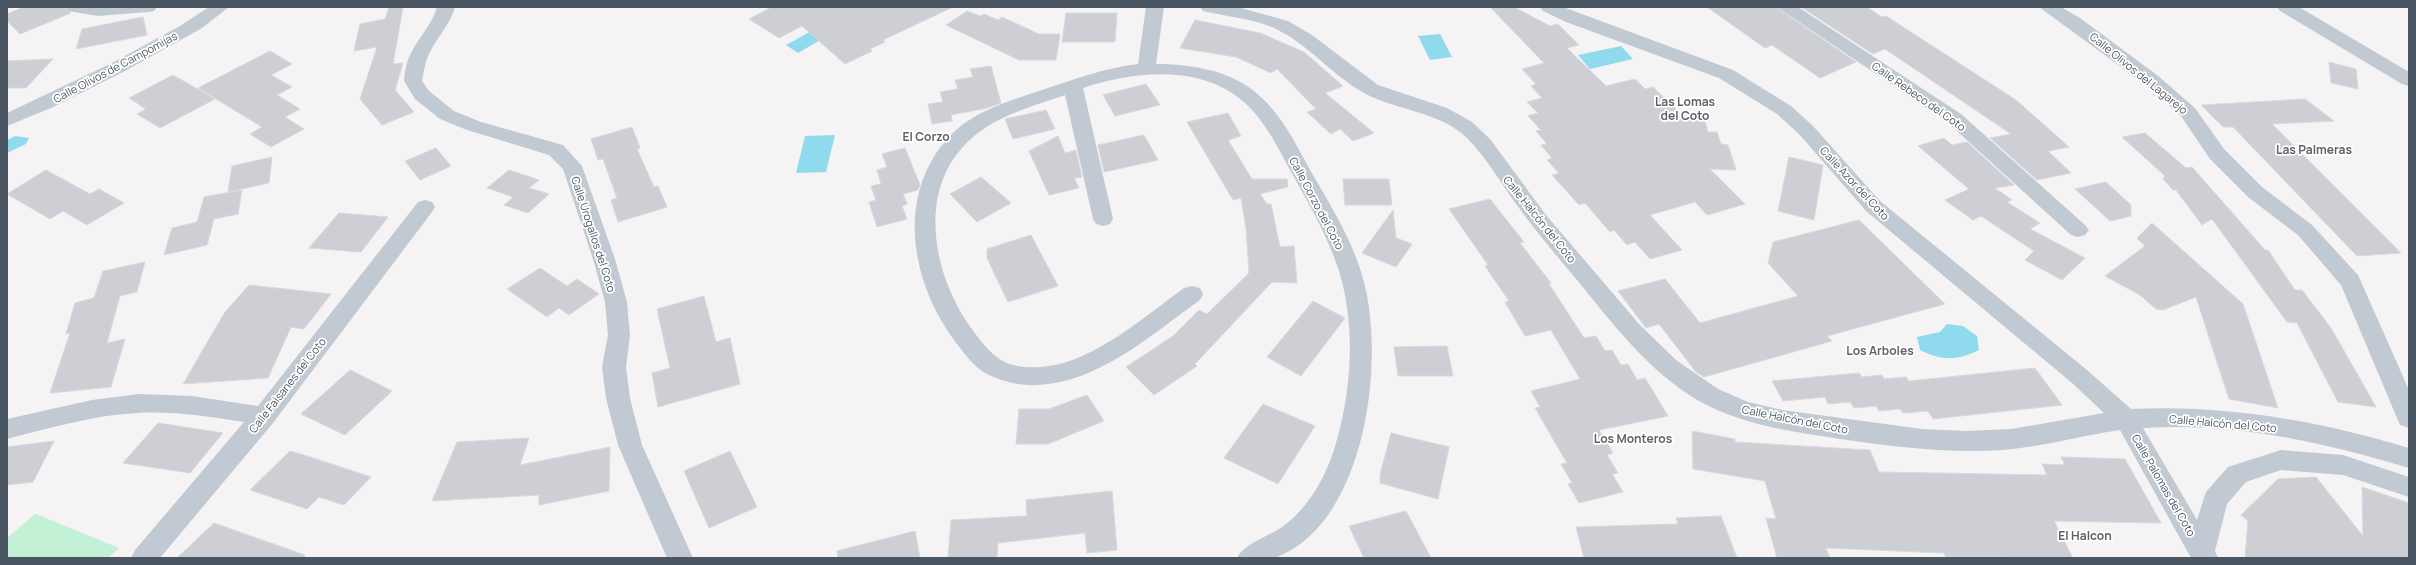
<svg xmlns="http://www.w3.org/2000/svg" width="2416" height="565" font-family="Manrope,sans-serif">
  <style>
    .green { fill: #c3f1d5 }
    .water { fill: #90daee }
    .building { fill: #cdcfd5; stroke: #d7d9de }
    .lines { fill: none; stroke-linecap: round; stroke-linejoin: round }
    .minor { fill: #c1cad2; fill-rule: evenodd }
    .labels { text-anchor: middle; dominant-baseline: central; stroke-width: 3.5; stroke-linejoin: round; paint-order: stroke }
    .street-label { font-size: 11px; fill: #4a5661; stroke: #fff }
    .neighbourhood-label { font-size: 12px; font-weight: bold; fill: #5f6368; stroke: #fff }
  </style>
  <rect width="100%" height="100%" fill="#f5f3f3"/>
  <!-- green -->
  <path class="green" d="M35,514H36L119,548L108,558H7V538Z"/>
  <!-- water -->
  <g class="water">
    <path d="M815,29L827,36L798,53L786,45Z"/>
    <path d="M1440,34L1452,57L1430,60L1418,36Z"/>
    <path d="M1621,46L1633,59L1590,69L1578,55Z"/>
    <path d="M835,135L826,172L796,173L805,136Z"/>
    <path d="M15,136L29,138L26,144L7,153V140Z"/>
    <path d="M1947,324L1963,326L1977,336L1979,350C1957,361 1942,361 1920,350L1917,337L1940,332Z"/>
  </g>
  <!-- building -->
  <g class="building">
    <path d="M24,7H64L71,13L20,34L7,21V14Z"/>
    <path d="M389,7H403L393,64L403,63L395,90L414,112L382,125L360,99L377,47L354,51L360,24L385,19Z"/>
    <path d="M772,7H953L883,40L885,42L870,49L872,51L845,64L802,26L779,38L749,19Z"/>
    <path d="M1490,7H1514L1550,26L1558,24L1579,45L1567,48L1606,86L1635,79L1645,89L1653,87L1684,117L1704,118L1708,132H1717L1721,144L1728,145L1736,170L1710,169L1745,204L1707,215L1695,202L1650,215L1682,250L1650,259L1635,242L1627,245L1614,230L1610,232L1585,203L1579,205L1552,175L1559,173L1547,160L1552,158L1541,145L1547,144L1536,131L1541,130L1528,116L1538,113L1527,102L1542,98L1531,86L1536,84L1522,69L1544,63Z"/>
    <path d="M1707,7H1776L1856,62L1820,78L1772,45L1765,48Z"/>
    <path d="M1801,7H1867L1882,17L1886,16L2016,100L2069,147L2048,151L2071,173L2037,180L1990,138L2011,134L1885,49L1873,54Z"/>
    <path d="M967,11L980,16L984,14L998,20L1002,17L1039,34H1060L1056,60H1019L946,25Z"/>
    <path d="M1066,13H1117L1115,42H1062Z"/>
    <path d="M143,17L147,35L76,49L82,29Z"/>
    <path d="M1195,20L1260,33L1304,52L1343,86L1325,93L1374,133L1353,141L1340,129L1331,134L1307,112L1316,109L1277,69L1271,73L1236,57L1180,48Z"/>
    <path d="M270,51L292,64L271,75L292,87L277,95L300,109L285,117L304,129L271,147L250,134L262,127L198,88Z"/>
    <path d="M53,59L26,88H7V61Z"/>
    <path d="M2329,62L2356,69L2358,89L2331,83Z"/>
    <path d="M991,66L1001,103L987,108L951,115L952,121L932,124L928,104L943,102L940,92L958,89L955,80L973,77L970,69Z"/>
    <path d="M173,75L215,99L160,128L137,114L146,109L129,98Z"/>
    <path d="M1146,84L1160,105L1115,116L1103,95Z"/>
    <path d="M2305,99L2334,121L2272,124L2401,253L2357,256L2233,127H2223L2201,105Z"/>
    <path d="M1046,110L1055,129L1013,139L1005,119Z"/>
    <path d="M1228,113L1241,136L1228,140L1252,179H1287L1288,187L1260,194L1267,204H1271L1280,247L1294,246L1297,283L1272,282L1195,364L1197,366L1154,395L1126,367L1173,336L1199,310L1207,314L1249,273L1246,228L1241,198L1233,200L1187,122Z"/>
    <path d="M632,127L640,148L637,149L654,187L658,186L667,207L618,222L611,200L617,198L603,159L598,160L591,139Z"/>
    <path d="M2145,133L2186,168L2192,167L2265,250H2268L2295,290H2302L2331,328L2376,407L2338,402L2297,323L2287,322L2212,219L2202,225L2176,190H2173L2163,179L2165,176L2122,137Z"/>
    <path d="M1144,135L1158,160L1104,172L1098,145Z"/>
    <path d="M1058,136L1065,153L1076,150L1082,177L1074,178L1079,188L1049,195L1029,151Z"/>
    <path d="M1944,138L1952,145L1967,142L2014,185L1995,188L2012,200L2007,202L2040,223L2030,229L2085,258L2062,280L2025,260L2034,251L1981,216L1973,220L1945,200L1969,189L1918,146Z"/>
    <path d="M436,148L451,166L420,180L405,161Z"/>
    <path d="M905,148L920,185L918,190L903,194L907,204L902,206L907,219L877,227L869,202L876,200L871,186L881,184L877,170L887,167L882,154Z"/>
    <path d="M272,157L269,183L228,192L232,166Z"/>
    <path d="M1789,157L1823,165L1814,220L1778,211Z"/>
    <path d="M46,170L90,194L99,189L124,203L87,225L63,211L50,219L7,194Z"/>
    <path d="M509,170L539,180L529,188L549,194L528,213L504,205L513,197L487,188Z"/>
    <path d="M981,177L1011,203L977,222L950,194Z"/>
    <path d="M1343,179H1389L1392,205H1345Z"/>
    <path d="M2106,182L2131,205V216L2110,221L2075,189Z"/>
    <path d="M242,190L238,214L214,219L207,245L164,255L172,228L197,222L204,197Z"/>
    <path d="M1490,199L1524,242L1520,243L1551,283L1549,284L1584,338L1596,336L1605,351L1612,350L1621,365L1628,364L1637,380L1645,378L1668,416L1599,430L1613,453L1607,455L1618,473L1612,474L1623,492L1579,503L1568,484L1572,483L1561,464L1567,463L1535,408L1540,407L1531,391L1580,379L1551,330L1525,336L1505,302L1509,301L1485,266L1488,265L1449,209Z"/>
    <path d="M1393,210L1396,238L1412,244L1396,267L1362,253Z"/>
    <path d="M339,213L388,217L361,252L309,248Z"/>
    <path d="M1859,220L1945,304L1827,336L1832,341L1704,377L1696,372L1659,324L1646,328L1618,291L1665,279L1700,323L1798,296L1768,263L1773,242Z"/>
    <path d="M2152,223L2243,304L2278,408L2229,399L2196,297L2163,310L2156,309L2140,295L2105,276L2145,246L2137,238Z"/>
    <path d="M1031,235L1058,286L1008,302L987,258V249Z"/>
    <path d="M145,262L137,292L120,296L107,343L125,339L111,387L50,393L70,333L66,334L75,303L94,298L103,271Z"/>
    <path d="M540,268L567,286L577,279L599,294L569,315L559,308L547,317L507,289Z"/>
    <path d="M249,285L331,294L304,329L291,327L268,378L183,384L225,312Z"/>
    <path d="M704,296L716,342L730,338L740,384L658,407L652,373L670,368L657,309Z"/>
    <path d="M1313,301L1345,318L1301,376L1267,357Z"/>
    <path d="M1447,346L1453,376H1398L1394,347Z"/>
    <path d="M2035,368L2062,405L1933,419L1928,411L1903,413L1900,409L1879,411L1876,406L1854,408L1850,402L1828,404L1825,397L1783,401L1772,381L1859,373L1862,377L1882,375L1884,379L1906,377L1909,381Z"/>
    <path d="M350,370L392,391L345,435L301,414Z"/>
    <path d="M1087,395L1104,421L1048,444H1016L1019,409H1049Z"/>
    <path d="M1263,404L1315,426L1278,484L1224,458Z"/>
    <path d="M158,423L223,433L190,473L123,463Z"/>
    <path d="M1692,431L1735,439V442L1870,450L1879,472L2047,475L2042,464L2065,465L2061,457L2125,459L2161,523L2054,521L2073,558L1946,557L1944,553L1826,548L1830,558H1777L1766,518L1776,519L1765,481L1693,469Z"/>
    <path d="M1391,433L1449,447L1438,499L1380,483V475Z"/>
    <path d="M529,438L520,465L610,447L609,491L539,505V495L432,501L457,442Z"/>
    <path d="M54,441L33,482L7,485V447Z"/>
    <path d="M290,451L304,455L371,477L344,505L319,497L307,509L250,490Z"/>
    <path d="M730,451L757,507L709,528L684,471Z"/>
    <path d="M2316,477L2363,536L2362,487L2409,503V558H2245L2248,521L2241,515L2278,479Z"/>
    <path d="M1112,491L1117,550L1087,553L1085,533L998,543L997,558H948L951,520L1027,516L1026,500Z"/>
    <path d="M1406,511L1431,558H1364L1349,526Z"/>
    <path d="M1721,516L1737,558H1584L1576,527L1678,524L1676,518Z"/>
    <path d="M214,523L305,555L304,558H177Z"/>
    <path d="M915,531L920,558H838L837,551Z"/>
  </g>
  <g class="lines">
    <!-- minor -->
    <g class="minor">
      <path d="M65,7H157L154,11L148,12L98,16L68,11Z"/>
      <path d="M209,7H229L202,28L123,72L51,108L7,126V113L110,64L180,26Z"/>
      <path d="M437,7H455C450,25 437,37 429,54C425,62 424,71 422,81L429,91L454,111L481,122L563,145L582,166L615,259L627,302L630,335L626,367L630,398L642,445L693,558H667L618,445L606,398L602,367L608,335L605,302L593,259L563,169L549,155L467,130L440,119L415,99L404,81C405,71 406,62 411,53C419,37 432,25 437,7Z"/>
      <path d="M1146,7H1164L1156,64C1186,64 1222,69 1247,86C1279,107 1295,143 1313,175C1333,209 1354,244 1364,282C1385,362 1366,522 1277,557C1267,561 1248,558 1237,558C1244,543 1268,537 1282,527C1309,508 1327,475 1336,443C1352,388 1356,323 1338,268C1326,233 1308,202 1290,170C1275,142 1260,111 1232,93C1188,65 1129,73 1083,88L1113,219L1110,224L1103,226L1096,224L1093,219L1065,95C1028,108 989,117 962,148C916,199 936,283 974,332C983,344 993,357 1007,363C1019,368 1036,368 1049,366C1095,360 1147,315 1184,288L1192,286L1200,288L1203,294L1200,300C1155,332 1105,377 1048,384C1029,387 1007,384 989,375C974,368 964,353 954,340C911,282 896,197 947,139C973,110 1010,101 1045,89C1075,79 1105,68 1138,64Z"/>
      <path d="M1200,7H1237L1288,21L1312,35L1378,85L1447,108L1472,122L1490,139L1546,215L1639,324L1676,360L1718,389L1748,402L1782,410L1922,429L1966,431L2011,429L2104,413L2071,382L1866,211L1799,134L1777,114L1719,78L1566,22L1543,11L1540,7H1563L1733,70L1791,106L1813,126L1880,201L2087,370L2131,409C2226,404 2318,421 2409,448V468C2323,442 2234,422 2143,428L2197,520L2206,492L2228,467L2281,450L2343,455L2409,477V497L2343,475L2281,470L2246,482L2227,504L2215,551L2218,558H2191L2120,430C2084,435 2049,445 2013,449C1955,455 1897,447 1840,439C1793,432 1742,425 1699,401C1649,372 1613,324 1577,280C1557,256 1537,233 1519,208C1502,185 1487,158 1467,138C1439,111 1397,111 1364,93C1332,75 1309,45 1276,29C1253,18 1227,17 1203,11Z"/>
      <path d="M1777,7H1798L1961,114L2085,225L2089,230L2085,235L2078,237L2071,235L1947,122Z"/>
      <path d="M2039,7H2061L2080,18L2157,75L2195,108L2224,149L2262,187L2312,225L2358,275L2409,390V428L2400,425L2397,418L2341,285L2298,235L2248,197L2210,159L2181,116L2143,83Z"/>
      <path d="M2277,7H2299L2409,72V86L2402,84L2280,11Z"/>
      <path d="M425,200L432,202L435,207L432,212L273,423L160,558H131L135,550L244,422C209,417 174,411 138,413C94,415 50,428 7,439V419L92,400L139,394L192,396L258,406L418,202Z"/>
    </g>
  </g>
  <g class="labels">
    <!-- street labels -->
    <g class="street-label">
      <text transform="translate(115 67) rotate(-28)">Calle Olivos de Campomijas</text>
      <text transform="translate(2139 73) rotate(39)">Calle Olivos del Lagarejo</text>
      <text transform="translate(1919 96) rotate(35)">Calle Rebeco del Coto</text>
      <text transform="translate(1855 183) rotate(47)">Calle Azor del Coto</text>
      <text transform="translate(1317 203) rotate(62)">Calle Corzo del Coto</text>
      <text transform="translate(1540 219) rotate(51)">Calle Halcón del Coto</text>
      <text transform="translate(594 234) rotate(72)">Calle Urogallos del Coto</text>
      <text transform="translate(287 385) rotate(-52)">Calle Faisanes del Coto</text>
      <text transform="translate(1795 419) rotate(11)">Calle Halcón del Coto</text>
      <text transform="translate(2223 423) rotate(5)">Calle Halcón del Coto</text>
      <text transform="translate(2164 485) rotate(60)">Calle Palomas del Coto</text>
    </g>
    <!-- neighbourhood labels -->
    <g class="neighbourhood-label">
      <text x="1685" y="101">Las Lomas<tspan x="1685" dy="14">del Coto</tspan></text>
      <text x="926" y="136">El Corzo</text>
      <text x="2314" y="149">Las Palmeras</text>
      <text x="1880" y="350">Los Arboles</text>
      <text x="1633" y="438">Los Monteros</text>
      <text x="2085" y="535">El Halcon</text>
    </g>
  </g>
  <!-- border -->
  <rect width="2416" height="565" fill="none" stroke="#4a5661" stroke-width="16"/>
</svg>
